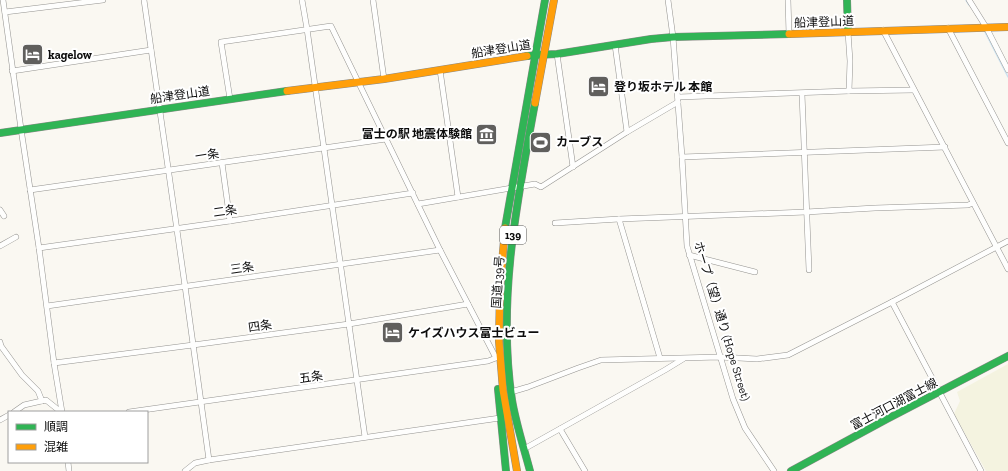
<svg xmlns="http://www.w3.org/2000/svg" width="1008" height="471" font-family="'Zilla Slab','Noto Sans JP',serif">
  <style>
    .farmland { fill: #f4f3e0 }
    .lines { fill: none; stroke-linecap: round; stroke-linejoin: round }
    .stream { stroke: #cce2f0; stroke-width: 1.5 }
    .street-casing { stroke: #949390; stroke-width: 6 }
    .fast-casing { stroke: #8a8987; stroke-width: 8 }
    .slow-casing { stroke: #8a8987; stroke-width: 8 }
    .street { stroke: #fefefd; stroke-width: 5 }
    .fast { stroke: #30b455; stroke-width: 7 }
    .slow { stroke: #ff9f0a; stroke-width: 7 }
    .labels { text-anchor: middle; dominant-baseline: central; stroke-width: 4; stroke-linejoin: round; paint-order: stroke }
    .shield { fill: #fff; stroke: #565656; stroke-width: 1 }
    .shield-label { font-size: 11px; font-weight: bold; fill: #0d0d0d }
    .street-label { font-size: 12px; fill: #0d0d0d; stroke: #fff }
    .poi-label { font-size: 12px; font-weight: bold; fill: #0d0d0d; stroke: #fff; text-anchor: start }
  </style>
  <rect width="100%" height="100%" fill="#faf8f2"/>
  <!-- farmland -->
  <path class="farmland" d="M1008,364V471H986L954,414L960,401L957,392Z"/>
  <g class="lines">
    <!-- stream -->
    <g class="stream">
      <path d="M966,0L969,5"/>
      <path d="M984,30L1008,77"/>
    </g>
    <defs>
      <g id="street">
        <path d="M3,0L21,129L39,248L54,363L62,412"/>
        <path d="M144,0L185,286L209,460"/>
        <path d="M302,0L307,29L365,437"/>
        <path d="M373,0L384,79"/>
        <path d="M668,0L673,37L682,157L687,246L733,399L745,428L774,471"/>
        <path d="M788,0L789,34"/>
        <path d="M969,0L986,27L1008,70"/>
        <path d="M5,12L103,0"/>
        <path d="M948,28L1008,143"/>
        <path d="M883,30L1008,269"/>
        <path d="M848,32L850,61L849,91"/>
        <path d="M615,45L627,132"/>
        <path d="M557,54L573,167"/>
        <path d="M440,70L458,197"/>
        <path d="M12,71L151,50"/>
        <path d="M802,94L809,270"/>
        <path d="M678,97L849,91L914,90"/>
        <path d="M682,157L945,147"/>
        <path d="M222,163L230,221"/>
        <path d="M30,190L386,139"/>
        <path d="M418,204L535,184L541,187L627,132L678,102"/>
        <path d="M0,210L4,216"/>
        <path d="M619,219L660,358"/>
        <path d="M555,223L619,219L806,212L875,208L968,205L973,203"/>
        <path d="M0,246L16,237"/>
        <path d="M39,248L230,221L413,193"/>
        <path d="M689,255L755,272"/>
        <path d="M892,302L981,471"/>
        <path d="M47,306L440,250"/>
        <path d="M0,342L1,346L22,375L38,391L42,401"/>
        <path d="M54,363L193,345L349,324L468,304"/>
        <path d="M511,392L528,387L578,368L601,360L720,357L757,359L788,355L892,302L1008,241"/>
        <path d="M14,412L24,405L46,400L61,412"/>
        <path d="M129,412L488,361L496,358L440,250L331,26L221,42L230,99"/>
        <path d="M0,420L9,415"/>
        <path d="M560,429L585,471"/>
        <path d="M524,449L665,370L683,359"/>
        <path d="M68,462L69,471"/>
        <path d="M185,471L195,463L209,460L500,418"/>
      </g>
      <g id="fast">
        <path d="M847,0L848,32"/>
        <path d="M527,56L536,55L557,54L651,39L673,37L789,34"/>
        <path d="M0,133L287,91"/>
        <path d="M505,228L545,0"/>
        <path d="M498,389L506,471"/>
        <path d="M530,471C524,448 516,424 512,400C497,300 517,201 535,103"/>
        <path d="M791,471L887,419L1008,356"/>
      </g>
      <g id="slow">
        <path d="M789,34L1008,27"/>
        <path d="M287,91L384,79L527,56"/>
        <path d="M535,103L554,0"/>
        <path d="M505,228L500,288L499,341L503,390L517,471"/>
      </g>
    </defs>
    <!-- street casing -->
    <use href="#street" class="street-casing"/>
    <!-- fast casing -->
    <use href="#fast" class="fast-casing"/>
    <!-- slow casing -->
    <use href="#slow" class="slow-casing"/>
    <!-- street -->
    <use href="#street" class="street"/>
    <!-- fast -->
    <use href="#fast" class="fast"/>
    <!-- slow -->
    <use href="#slow" class="slow"/>
  </g>
  <!-- icons -->
  <defs>
    <symbol id="hotel-square" viewBox="-11 -11 22 22"><rect x="-9" y="-9" width="18" height="18" rx="4" fill="#605f5d" stroke="#fff"/><path d="M-6-4.5h1.5V1H6V5H4.5V3h-9V5H-6ZM-4 0a1.8 1.8 0 1 1 3.6 0ZM.5 0V-2.5h3Q6-2.5 6 0Z" fill="#fff"/></symbol>
    <symbol id="museum-square" viewBox="-11 -11 22 22"><rect x="-9" y="-9" width="18" height="18" rx="4" fill="#605f5d" stroke="#fff"/><path d="M0-6L6-3V-2H-6V-3ZM-5-1h2V3h-2ZM-1-1h2V3h-2ZM3-1h2V3H3ZM-6 4H6V6H-6Z" fill="#fff"/></symbol>
    <symbol id="stadium-square" viewBox="-11 -11 22 22"><rect x="-9" y="-9" width="18" height="18" rx="4" fill="#605f5d" stroke="#fff"/><path d="M0-5a6.5 5 0 1 0 0 10a6.5 5 0 1 0 0-10ZM-3.5-1.8h7v3.6h-7Z" fill="#fff"/></symbol>
  </defs>
  <g fill-rule="evenodd">
    <use href="#hotel-square" x="20" y="42" width="25" height="25"/>
    <use href="#hotel-square" x="586" y="74" width="25" height="25"/>
    <use href="#museum-square" x="474" y="122" width="25" height="25"/>
    <use href="#stadium-square" x="528" y="130" width="25" height="25"/>
    <use href="#hotel-square" x="380" y="320" width="25" height="25"/>
  </g>
  <g class="labels">
    <!-- shield labels -->
    <rect class="shield" x="500" y="226" width="26" height="18" rx="3"/>
    <g class="shield-label">
      <text x="513" y="235">139</text>
    </g>
    <!-- street labels -->
    <g class="street-label">
      <text transform="translate(824 22) rotate(-2)">船津登山道</text>
      <text transform="translate(501 49) rotate(-9)">船津登山道</text>
      <text transform="translate(180 95) rotate(-8)">船津登山道</text>
      <text transform="translate(207 155) rotate(-9)">一条</text>
      <text transform="translate(225 211) rotate(-8)">二条</text>
      <text transform="translate(242 268) rotate(-8)">三条</text>
      <text transform="translate(498 282) rotate(-86)">国道139号</text>
      <text transform="translate(722 321) rotate(73)">ホープ（望）通り (Hope Street)</text>
      <text transform="translate(260 326) rotate(-8)">四条</text>
      <text transform="translate(311 377) rotate(-8)">五条</text>
      <text transform="translate(894 404) rotate(-28)">富士河口湖富士線</text>
    </g>
    <!-- poi labels -->
    <g class="poi-label">
      <text x="48" y="55">kagelow</text>
      <text x="614" y="87">登り坂ホテル 本館</text>
      <text x="472" y="134" text-anchor="end">富士の駅 地震体験館</text>
      <text x="556" y="142">カーブス</text>
      <text x="408" y="333">ケイズハウス富士ビュー</text>
    </g>
  </g>
  <!-- legend -->
  <rect x="8" y="411" width="140" height="52" fill="#ffffff" stroke="#9e9e9e"/>
  <rect x="16" y="424" width="20" height="6" fill="#30b455" stroke="#9e9e9e"/>
  <text x="44" y="431" font-size="12" fill="#0d0d0d">順調</text>
  <rect x="16" y="444" width="20" height="6" fill="#ff9f0a" stroke="#9e9e9e"/>
  <text x="44" y="451" font-size="12" fill="#0d0d0d">混雑</text>
</svg>
